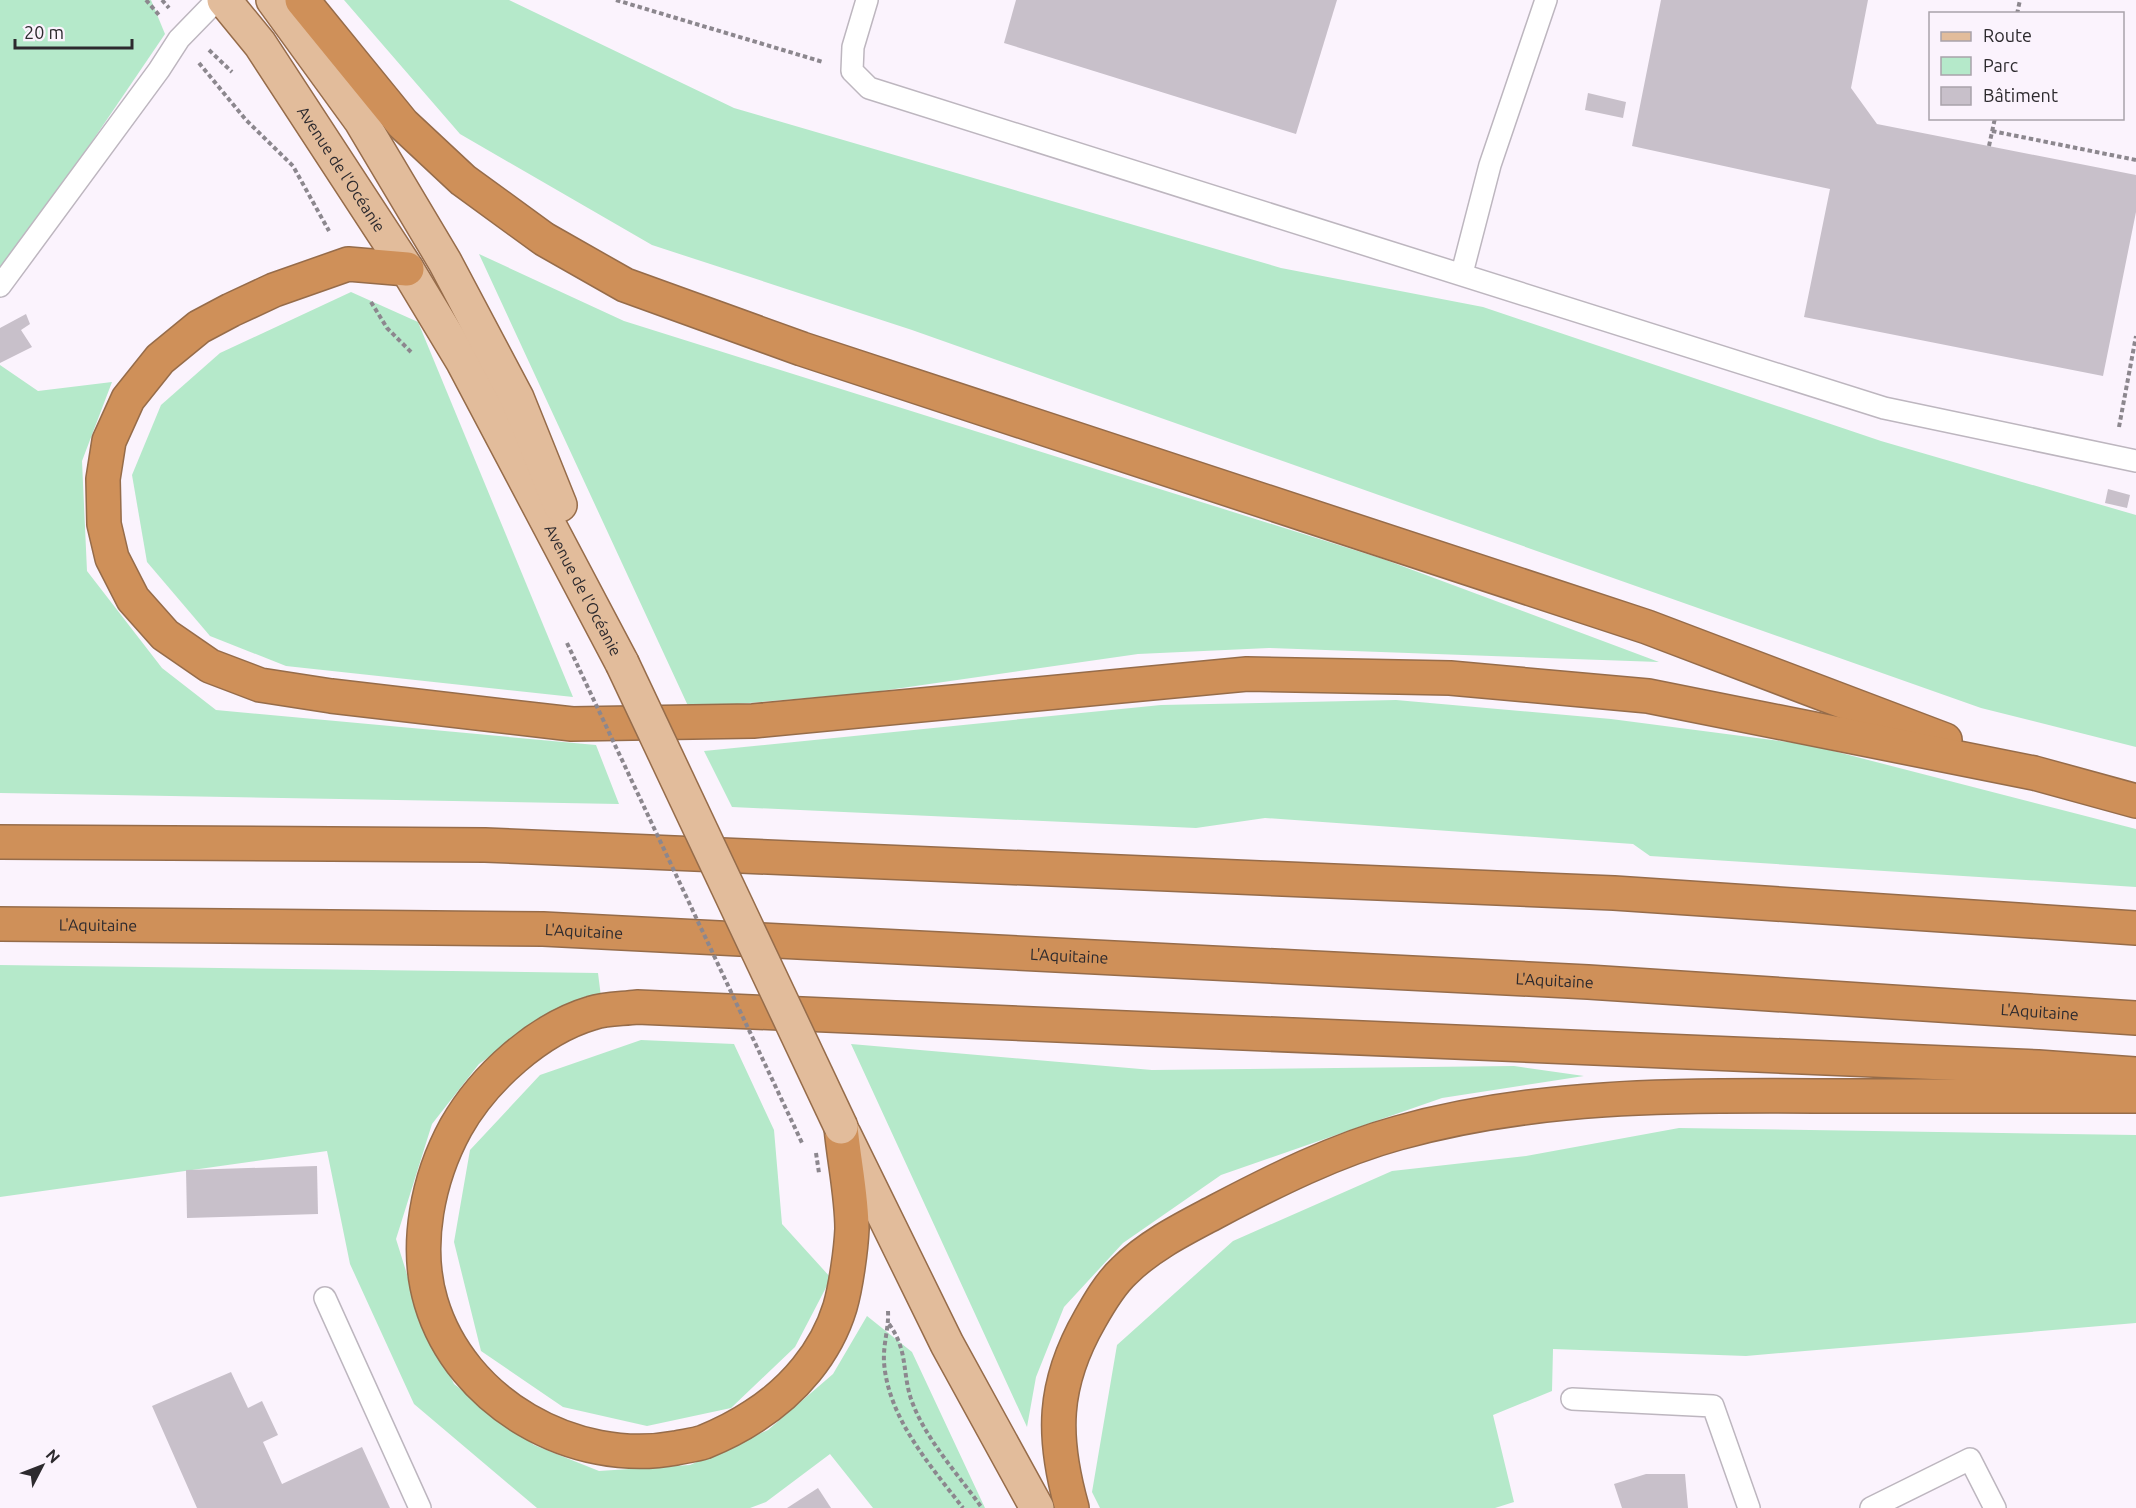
<svg xmlns="http://www.w3.org/2000/svg" width="2136" height="1508" font-family="Ubuntu,sans-serif">
  <style>
    .green { fill: #b5e9ca }
    .building { fill: #c8c0ca }
    .lines { fill: none; stroke-linecap: round; stroke-linejoin: round }
    .lane-casing { stroke: #bdb6bf; stroke-width: 24 }
    .primary-casing { stroke: #966c4a; stroke-width: 36 }
    .highway-casing { stroke: #966c4a; stroke-width: 36 }
    .path { stroke: #8c878e; stroke-width: 4; stroke-dasharray: 4.5 3; stroke-linecap: butt }
    .lane { stroke: #fff; stroke-width: 21 }
    .primary { stroke: #e2bc9b; stroke-width: 33 }
    .highway { stroke: #cf9059; stroke-width: 33 }
    .primary-bridge-casing { stroke: #966c4a; stroke-width: 36; stroke-linecap: butt }
    .path-bridge { stroke: #8c878e; stroke-width: 4; stroke-dasharray: 4.5 3; stroke-linecap: butt }
    .primary-bridge { stroke: #e2bc9b; stroke-width: 33 }
    .labels { text-anchor: middle; dominant-baseline: central; stroke-width: 6; stroke-linejoin: round; paint-order: stroke }
    .street-label { font-size: 16px; fill: #2d2a2e; stroke: #fbf3fd }
  </style>
  <rect width="100%" height="100%" fill="#fbf3fd"/>
  <!-- green -->
  <g class="green">
    <path d="M0,0H151L165,34L0,277Z"/>
    <path d="M344,0H509L734,108L1281,268L1483,307L1881,441L2136,515V747L1981,708L912,330L652,245L460,134Z"/>
    <path d="M479,254L624,321L1383,559L1659,662L1269,648L1138,654L867,693L689,708Z"/>
    <path d="M351,292L418,322L573,697L286,666L210,636L147,562L132,475L161,405L220,353Z"/>
    <path d="M0,365L38,391L112,382L82,461L87,571L162,668L216,710L596,745L619,804L0,793Z"/>
    <path d="M1396,700L1611,719L1810,745L2136,829V887L1650,856L1633,844L1265,818L1196,828L732,807L704,751L1161,705Z"/>
    <path d="M0,965L598,973L601,997L544,1017L479,1064L432,1124L396,1239L419,1313L454,1384L534,1445L599,1471L690,1465L768,1430L833,1374L867,1316L912,1352L985,1508H873L830,1454L766,1502L750,1508H537L414,1404L350,1264L327,1151L0,1197Z"/>
    <path d="M641,1040L734,1044L774,1130L782,1224L831,1278L795,1347L731,1408L647,1426L563,1407L481,1351L454,1242L470,1150L540,1075Z"/>
    <path d="M851,1044L1152,1070L1514,1066L1584,1076L1442,1098L1221,1175L1123,1243L1064,1307L1036,1377L1027,1427Z"/>
    <path d="M1679,1128L2136,1135V1323L1746,1356L1553,1349L1552,1391L1493,1415L1514,1502L1495,1508H1100L1092,1492L1117,1345L1233,1241L1392,1171L1526,1156Z"/>
  </g>
  <!-- building -->
  <g class="building">
    <path d="M1016,0H1337L1296,134L1004,43Z"/>
    <path d="M1661,0H1868L1851,88L1877,124L2136,175V212L2103,376L1804,317L1830,189L1632,146Z"/>
    <path d="M1588,93L1626,102L1623,118L1585,110Z"/>
    <path d="M26,314L30,324L21,330L32,347L0,363V328Z"/>
    <path d="M2108,489L2130,495L2127,508L2105,503Z"/>
    <path d="M317,1166L318,1214L187,1218L186,1170Z"/>
    <path d="M231,1372L248,1408L262,1401L278,1435L263,1442L282,1484L362,1447L390,1508H197L152,1406Z"/>
    <path d="M1646,1474H1685L1688,1508H1622L1614,1484Z"/>
    <path d="M818,1488L831,1508H787Z"/>
  </g>
  <g class="lines">
    <defs>
      <g id="lane">
        <path d="M867,0L853,47L852,71L869,88L1884,408L2136,461"/>
        <path d="M1462,273L1490,165L1546,0"/>
        <path d="M0,286L159,70L179,39L217,0"/>
        <path d="M325,1298L420,1508"/>
        <path d="M1572,1399L1713,1406L1749,1508"/>
        <path d="M1871,1508L1970,1459L1995,1508"/>
      </g>
      <g id="primary">
        <path id="s1" d="M224,0L260,44L407,269L463,362L622,663"/>
        <path d="M273,0L361,121L445,262L517,398L560,505"/>
        <path d="M844,1134L947,1344L1037,1508"/>
      </g>
      <g id="highway">
        <path d="M302,0L403,124L463,180L544,239L625,285L802,349L1647,627L1945,740"/>
        <path d="M407,269L348,264L274,290L231,310L199,327L160,359L128,399L109,441L103,479L104,524L112,558L133,599L165,635L210,666L260,685L331,696L572,724L753,721L1247,674L1450,678L1648,696L2034,773L2136,801"/>
        <path d="M0,842L485,845L1614,893L2136,928"/>
        <path id="s2" d="M0,924L543,929L1588,982L2136,1018"/>
        <path d="M841,1127C844,1160 852,1196 852,1229C851,1250 846,1286 840,1307C826,1353 793,1391 754,1416C739,1426 721,1435 704,1442C695,1445 685,1446 676,1448C574,1467 461,1403 431,1302C414,1245 428,1178 456,1127C484,1078 538,1029 592,1013C606,1008 623,1009 637,1007L2038,1067L2136,1074"/>
        <path d="M1072,1508C1052,1437 1052,1385 1090,1319C1099,1303 1110,1284 1124,1271C1150,1245 1185,1228 1217,1211C1274,1181 1336,1150 1398,1133C1533,1095 1675,1095 1814,1096C1922,1096 2029,1096 2136,1096"/>
      </g>
    </defs>
    <!-- lane casing -->
    <use href="#lane" class="lane-casing"/>
    <!-- primary casing -->
    <use href="#primary" class="primary-casing"/>
    <!-- highway casing -->
    <use href="#highway" class="highway-casing"/>
    <!-- path -->
    <g class="path">
      <path d="M146,0L159,15"/>
      <path d="M162,0L169,8"/>
      <path d="M616,0L823,62"/>
      <path d="M2017,14L2020,0"/>
      <path d="M209,50L232,72"/>
      <path d="M199,63L246,120L293,166L329,231"/>
      <path d="M1992,131L2136,160"/>
      <path d="M1989,146L1995,118"/>
      <path d="M371,302L387,328L411,352"/>
      <path d="M2119,427L2136,336"/>
      <path d="M888,1311C889,1328 883,1344 884,1362C888,1418 930,1465 963,1508"/>
      <path d="M889,1324C908,1350 902,1371 911,1399C925,1439 958,1474 982,1508"/>
    </g>
    <!-- lane -->
    <use href="#lane" class="lane"/>
    <!-- primary -->
    <use href="#primary" class="primary"/>
    <!-- highway -->
    <use href="#highway" class="highway"/>
    <defs>
      <path id="primary-bridge" d="M622,663L841,1127"/>
    </defs>
    <!-- primary-bridge casing -->
    <use href="#primary-bridge" class="primary-bridge-casing"/>
    <!-- path-bridge -->
    <g class="path-bridge">
      <path d="M567,643L803,1145"/>
      <path d="M816,1153L819,1173"/>
    </g>
    <!-- primary-bridge -->
    <use href="#primary-bridge" class="primary-bridge"/>
  </g>
  <g class="labels">
    <!-- street labels -->
    <g class="street-label">
      <text stroke="none"><textPath href="#s1" startOffset="206">Avenue de l'Océanie</textPath></text>
      <text stroke="none"><textPath href="#s1" startOffset="692">Avenue de l'Océanie</textPath></text>
      <text stroke="none"><textPath href="#s2" startOffset="98">L'Aquitaine</textPath></text>
      <text stroke="none"><textPath href="#s2" startOffset="584">L'Aquitaine</textPath></text>
      <text stroke="none"><textPath href="#s2" startOffset="1070">L'Aquitaine</textPath></text>
      <text stroke="none"><textPath href="#s2" startOffset="1556">L'Aquitaine</textPath></text>
      <text stroke="none"><textPath href="#s2" startOffset="2042">L'Aquitaine</textPath></text>
    </g>
  </g>
  <!-- legend -->
  <rect x="1929" y="12" width="195" height="108" fill="#fbf3fd" stroke="#a9a3aa" stroke-width="1.5"/>
  <rect x="1941" y="32" width="30" height="9" fill="#e2bc9b" stroke="#a9a3aa" stroke-width="1.5"/>
  <text x="1983" y="42" font-size="18" fill="#2d2a2e">Route</text>
  <rect x="1941" y="57" width="30" height="18" fill="#b5e9ca" stroke="#a9a3aa" stroke-width="1.5"/>
  <text x="1983" y="72" font-size="18" fill="#2d2a2e">Parc</text>
  <rect x="1941" y="87" width="30" height="18" fill="#c8c0ca" stroke="#a9a3aa" stroke-width="1.5"/>
  <text x="1983" y="102" font-size="18" fill="#2d2a2e">Bâtiment</text>
  <!-- north arrow -->
  <g transform="translate(42 1466) rotate(48)" stroke="#fbf3fd" stroke-width="4.5" paint-order="stroke">
  <path d="M0-4.5L10 22L0 15L-10 22Z" fill="#2d2a2e"/>
  <text y="-9" font-size="16" font-weight="bold" text-anchor="middle" fill="#2d2a2e">N</text>
  </g>
  <!-- scale -->
  <path d="M15 39v9h117v-9" fill="none" stroke="#2d2a2e" stroke-width="3"/>
  <text x="24" y="39" font-size="18" fill="#2d2a2e" stroke="#fbf3fd" stroke-width="4.5" paint-order="stroke">20 m</text>
</svg>
